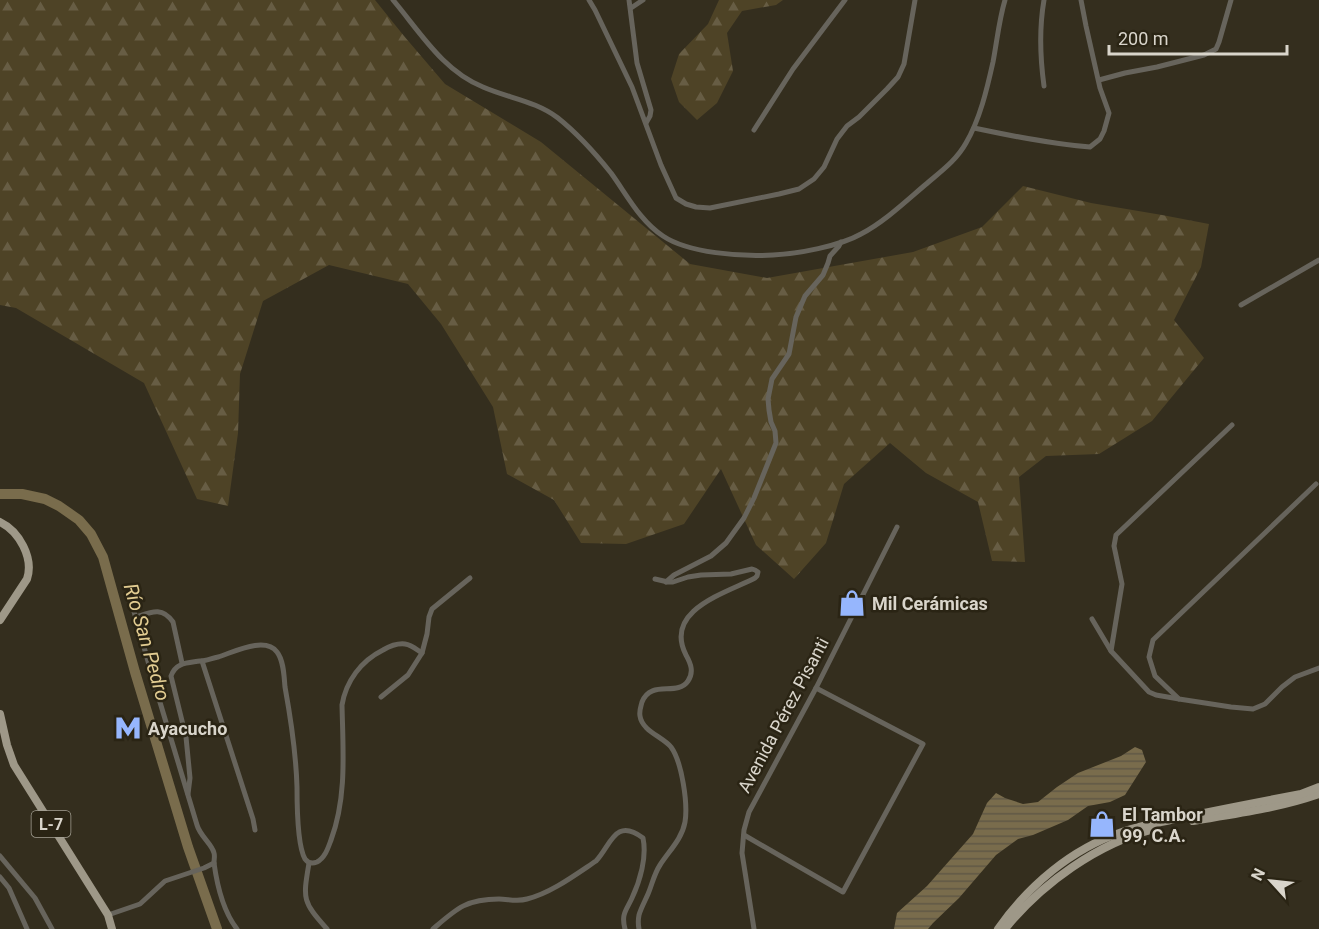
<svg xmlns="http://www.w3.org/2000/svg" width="1319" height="929" font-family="Roboto,sans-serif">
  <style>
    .forest { fill: url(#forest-firs) }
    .water { fill: url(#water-rules) }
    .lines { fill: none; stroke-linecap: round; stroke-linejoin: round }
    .river { stroke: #796c4c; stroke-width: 10 }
    .street { stroke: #67645c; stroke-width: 5 }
    .primary { stroke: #9e9888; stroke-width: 8 }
    .labels { text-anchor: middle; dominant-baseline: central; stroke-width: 5; stroke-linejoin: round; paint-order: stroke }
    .shield { fill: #2a2414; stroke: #a4a094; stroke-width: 1.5 }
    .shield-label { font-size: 16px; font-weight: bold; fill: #d9d5cb }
    .poi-label { font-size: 18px; font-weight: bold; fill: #d9d5cb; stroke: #2a2414; text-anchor: start }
    .street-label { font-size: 18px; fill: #d9d5cb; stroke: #2a2414 }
    .water-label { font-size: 20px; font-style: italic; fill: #e2cc91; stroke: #2a2414 }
  </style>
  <defs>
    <pattern id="forest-firs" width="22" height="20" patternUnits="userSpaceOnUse" patternTransform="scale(1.5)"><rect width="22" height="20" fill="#4e4326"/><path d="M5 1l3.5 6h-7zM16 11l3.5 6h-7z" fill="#675d44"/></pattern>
    <pattern id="water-rules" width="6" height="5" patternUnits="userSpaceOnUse" patternTransform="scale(1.5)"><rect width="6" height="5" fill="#796c4c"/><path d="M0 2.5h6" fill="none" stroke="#605845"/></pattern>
  </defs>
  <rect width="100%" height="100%" fill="#342e1e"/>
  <!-- forest -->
  <g class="forest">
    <path d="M0,0H375L404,36L445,84L541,142L690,264L767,278L913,252L982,227L1023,186L1091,203L1162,215L1209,224L1201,267L1174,320L1204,358L1152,421L1099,454L1046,456L1019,477L1025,562L992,561L978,502L926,473L890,443L844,484L826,543L794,579L756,545L721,469L684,524L626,544L581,543L554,500L507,474L493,407L441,324L408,284L329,265L263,301L240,374L238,433L228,506L197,499L144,383L16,308L0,305Z"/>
    <path d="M719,0H783L776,5L742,11L727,33L733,71L717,103L697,120L679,102L671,79L679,54L708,24Z"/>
  </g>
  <!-- water -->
  <path class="water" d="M1135,747L1142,750L1146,762L1125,795L1110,802L1088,806L1068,820L1033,835L1018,839L996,855L959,898L933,923L928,929H894L897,913L927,886L973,834L987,803L996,793L1005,798L1023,804L1038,802L1057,787L1078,773L1121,756Z"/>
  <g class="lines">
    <!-- river -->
    <path class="river" d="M0,494H22L45,499L59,506L79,520L91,534L103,557L135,672L188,847L217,929"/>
    <!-- street -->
    <g class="street">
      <path d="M393,0C420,32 443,71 483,87C508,98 536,101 558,118C578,134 595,153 611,173C627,195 640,221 663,236C688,253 742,257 773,255C797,254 840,246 861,234C884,222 905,202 925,185C940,172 956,161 966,143C980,119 987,89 993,62C997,41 999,20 1005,0"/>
      <path d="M589,0L595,10L632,87L661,165L676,198L686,204L696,207L710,208L779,194L799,189L814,179L824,167L837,139L847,126L859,117L887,89L898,77L904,64L915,0"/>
      <path d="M629,0L637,63L651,110L650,116L646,123"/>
      <path d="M631,8L643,0"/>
      <path d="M1099,80L1125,73L1157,67L1204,55L1216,49L1219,42L1231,0"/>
      <path d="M1044,86C1040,57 1039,29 1044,0"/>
      <path d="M974,128C1012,136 1051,144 1090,147L1100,139L1104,131L1109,113L1100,88L1086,26L1081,0"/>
      <path d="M754,130L793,69L845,0"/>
      <path d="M1241,305L1319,260"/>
      <path d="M1316,484L1153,640L1149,657L1155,676L1179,699L1231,707L1253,709L1265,704L1282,687L1295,677L1319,668"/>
      <path d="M666,582L674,575L711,556L726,543L744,518L754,498L776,443L775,431L771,422L769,410L768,399L772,379L789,354L796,317L805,296L823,275L828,263L830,256L839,246L841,242"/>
      <path d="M133,608L153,679L197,825C200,836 212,844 214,853C215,856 214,859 214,863C217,885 223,911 237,929"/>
      <path d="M136,617C151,612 162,606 173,622L182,663"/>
      <path d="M1092,619L1111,651"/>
      <path d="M422,653L427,634L429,617L432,609L470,578"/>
      <path d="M202,661L253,819L255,830"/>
      <path d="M1179,699L1156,695L1149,692L1111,651L1122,584L1114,546L1116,535L1232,425"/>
      <path d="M188,794L190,778L186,737L171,676C176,662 188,663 200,661C206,661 212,658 218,657C234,652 265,636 277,652C284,661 284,677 285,687C291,720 296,753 297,787C297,804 297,845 305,859C308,863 312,864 317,862C325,858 328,848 331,840C347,797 343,751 342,705C346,681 361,661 383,650C390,646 397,643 405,644C412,645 417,650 422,653L408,675L381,697"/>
      <path d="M744,835L843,892L923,744L816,688"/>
      <path d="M0,856L35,898L52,929"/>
      <path d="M309,863C303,899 302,901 327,929"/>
      <path d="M0,877L9,888L27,929"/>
      <path d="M108,915L140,904L165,881L204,868L214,863"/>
      <path d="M433,929C456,909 466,899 499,899C508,899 517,902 527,899C551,893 575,875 596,861C611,845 615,817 643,838C647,857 640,881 632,898C626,911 621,914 625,929"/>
      <path d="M639,929C638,924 638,920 639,915C641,908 645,901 648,894C652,885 654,874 660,865C669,851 682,839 685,822C688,804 682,762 671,747C663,737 642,731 640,716C639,711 641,706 642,702C651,679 677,697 688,681C694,672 691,664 686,655C663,610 726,593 755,578L757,576L758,572L755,570L752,569L731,574L701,575L688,577L673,582H668L655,579"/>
      <path d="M754,929L742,853L744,830L749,812L816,688L897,527"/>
    </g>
    <!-- primary -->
    <g class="primary">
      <path d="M0,522C19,531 34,558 27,579L0,620"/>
      <path d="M0,714L7,745L14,765L108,915L112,929"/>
      <path d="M1193,821C1235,814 1279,808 1319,794"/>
      <path d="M998,929C1028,886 1071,849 1122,832C1139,826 1157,823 1175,819C1217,810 1259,802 1301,794L1319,787"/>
      <path d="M1005,929C1041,884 1098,843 1154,829"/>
    </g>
  </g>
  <!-- icons -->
  <defs>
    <symbol id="shop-bare" viewBox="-9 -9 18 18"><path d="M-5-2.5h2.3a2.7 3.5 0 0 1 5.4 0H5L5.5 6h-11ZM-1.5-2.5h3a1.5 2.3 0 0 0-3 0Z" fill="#96b6fd" stroke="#2a2414" stroke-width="2.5" paint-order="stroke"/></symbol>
    <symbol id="metro-bare" viewBox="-9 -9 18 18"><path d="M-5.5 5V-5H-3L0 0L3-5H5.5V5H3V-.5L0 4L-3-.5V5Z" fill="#96b6fd" stroke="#2a2414" stroke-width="2.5" paint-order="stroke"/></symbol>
  </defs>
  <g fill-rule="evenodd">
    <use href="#shop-bare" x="833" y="584" width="38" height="38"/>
    <use href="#metro-bare" x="109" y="709" width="38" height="38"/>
    <use href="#shop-bare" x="1083" y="805" width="38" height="38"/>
  </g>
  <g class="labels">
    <!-- shield labels -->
    <rect class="shield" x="31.5" y="811" width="39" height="26" rx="4.5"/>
    <g class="shield-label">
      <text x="51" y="824">L-7</text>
    </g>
    <!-- poi labels -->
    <g class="poi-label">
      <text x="872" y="603">Mil Cerámicas</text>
      <text x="148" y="728">Ayacucho</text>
      <text x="1122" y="814">El Tambor<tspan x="1122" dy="21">99, C.A.</tspan></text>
    </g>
    <!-- street labels -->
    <g class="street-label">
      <text transform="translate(783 715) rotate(-62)">Avenida Pérez Pisanti</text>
    </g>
    <!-- water labels -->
    <g class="water-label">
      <text transform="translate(147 642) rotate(74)">Río San Pedro</text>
    </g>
  </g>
  <!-- north arrow -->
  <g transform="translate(1271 881) rotate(297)" stroke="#2a2414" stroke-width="4.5" paint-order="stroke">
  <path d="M0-4.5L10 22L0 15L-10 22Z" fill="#d9d5cb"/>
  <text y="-9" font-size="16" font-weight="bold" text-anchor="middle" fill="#d9d5cb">N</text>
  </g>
  <!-- scale -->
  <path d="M1109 45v9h178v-9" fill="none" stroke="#d9d5cb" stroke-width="3"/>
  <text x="1118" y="45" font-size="18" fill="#d9d5cb" stroke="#2a2414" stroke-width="4.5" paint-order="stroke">200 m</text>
</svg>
